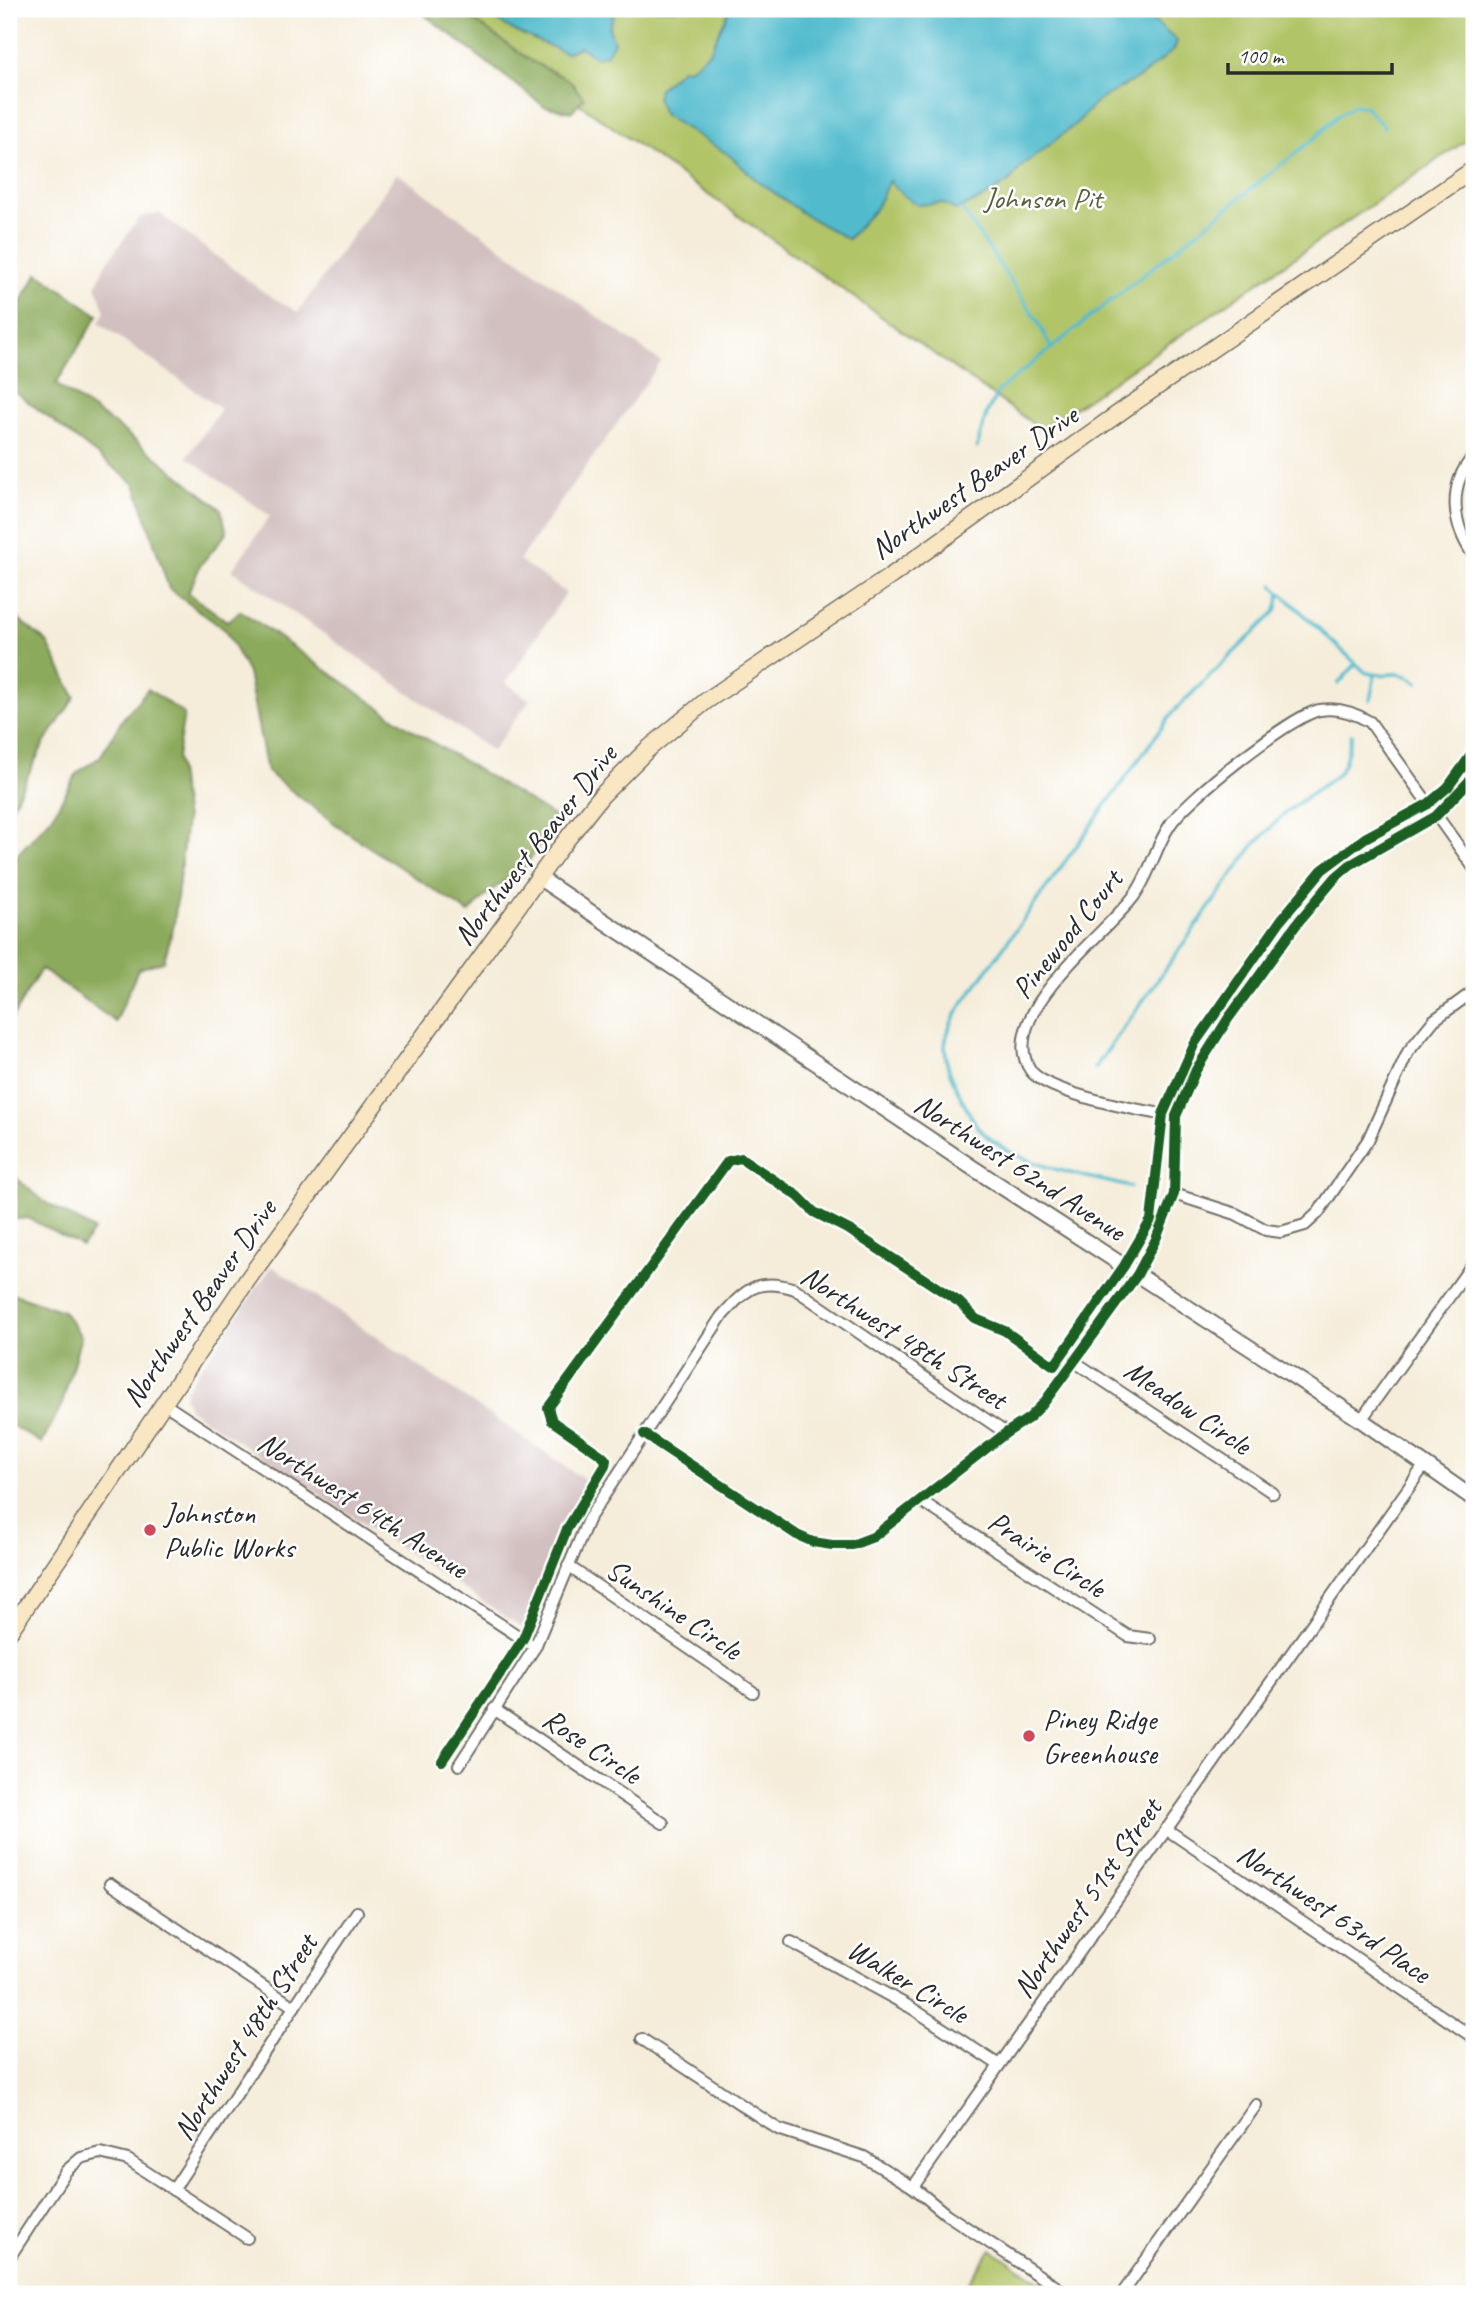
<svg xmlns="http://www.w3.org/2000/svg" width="1483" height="2303" font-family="Caveat,sans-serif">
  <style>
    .industrial { fill: #d2bfbf }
    .green { fill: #b1c468; stroke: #6e784a; stroke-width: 2 }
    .forest { fill: #8caa5c; stroke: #5c6a44; stroke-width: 2 }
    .water { fill: #51bbcd; stroke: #3e737c; stroke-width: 2 }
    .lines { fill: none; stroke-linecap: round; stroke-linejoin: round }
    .stream { stroke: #51bbcd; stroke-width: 3.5 }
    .minor-casing { stroke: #726f68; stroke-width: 14 }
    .tertiary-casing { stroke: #726f68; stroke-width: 18 }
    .secondary-casing { stroke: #726f68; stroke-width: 19 }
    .minor { stroke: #fff; stroke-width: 10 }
    .tertiary { stroke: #fff; stroke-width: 14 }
    .secondary { stroke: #f9e7c3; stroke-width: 16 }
    .cycleway-casing { stroke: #fff; stroke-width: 15 }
    .cycleway { stroke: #1b5e20; stroke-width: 10 }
    .poi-dot { fill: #d1495b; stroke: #fff; stroke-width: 2.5 }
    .labels { text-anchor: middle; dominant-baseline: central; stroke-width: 5; stroke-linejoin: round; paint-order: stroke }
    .park-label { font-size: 30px; fill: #5a6140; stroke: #fff }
    .street-label { font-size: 30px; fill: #2b2b2b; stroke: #fff }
    .poi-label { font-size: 30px; fill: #2b2b2b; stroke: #fff; text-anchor: start }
  </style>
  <rect width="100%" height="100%" fill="#fff"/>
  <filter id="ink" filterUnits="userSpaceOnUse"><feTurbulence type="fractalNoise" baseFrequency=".0143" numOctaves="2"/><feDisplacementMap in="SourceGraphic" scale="14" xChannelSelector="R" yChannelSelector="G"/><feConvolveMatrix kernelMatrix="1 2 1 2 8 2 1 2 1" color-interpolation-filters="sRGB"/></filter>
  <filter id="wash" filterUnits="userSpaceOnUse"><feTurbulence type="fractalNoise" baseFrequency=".00686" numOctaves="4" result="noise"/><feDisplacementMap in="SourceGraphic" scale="28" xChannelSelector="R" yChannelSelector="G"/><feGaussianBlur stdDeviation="1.57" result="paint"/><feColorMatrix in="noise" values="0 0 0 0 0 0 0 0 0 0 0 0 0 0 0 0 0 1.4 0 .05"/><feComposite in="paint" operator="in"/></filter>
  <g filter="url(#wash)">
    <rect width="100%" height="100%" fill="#f5edda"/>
    <!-- industrial -->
    <g class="industrial">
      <path d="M397,173L661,362L519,560L566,593L506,683L530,700L492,751L232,570L270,516L187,457L221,409L99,323L105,312L96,286L105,265L140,217L159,213L265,293L298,312Z"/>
      <path d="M272,1266L591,1484L566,1523L524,1629L189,1409L184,1395L186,1389Z"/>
    </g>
    <!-- green -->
    <g class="green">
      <path d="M445,9H1474V135L1042,430Z"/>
      <path d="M991,2249L1058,2294H960Z"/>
    </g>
    <!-- forest -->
    <g class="forest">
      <path d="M417,9H458L531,61L569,80L584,98L571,112L544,106Z"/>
      <path d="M38,273L98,315L56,384L121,429L221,509L227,533L201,564L188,593L227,621L241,611L409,728L557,818L526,865L488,893L469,913L342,829L267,772L248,673L225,630L169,589L135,484L9,387V321Z"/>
      <path d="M9,612L47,642L75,697L43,745L9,813Z"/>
      <path d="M148,689L184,714L177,758L186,820L174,924L164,961L138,969L116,1022L41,969L9,1023V878L17,855L52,817L77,773L100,757L124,717Z"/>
      <path d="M9,1172L45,1202L94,1230L82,1246L28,1218L9,1220Z"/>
      <path d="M9,1292L63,1311L81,1336L62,1404L42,1443L9,1424Z"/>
    </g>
    <!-- water -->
    <g class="water">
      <path d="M477,9H616L609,28L614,42L606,55L596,57L580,47L566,53L517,32Z"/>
      <path d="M730,9H1140L1177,41L1174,50L1140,77L1097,101L1077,123L1021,167L1010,181L984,198L956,210L942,203L918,205L904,196L889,181L876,208L848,239L808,217L755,179L729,155L663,114L657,99L659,89L682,69L691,68L710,51Z"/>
    </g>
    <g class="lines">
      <!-- stream -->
      <g class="stream">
        <path d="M962,209L1037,320L1051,348"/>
        <path d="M977,447L987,412L999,390L1316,137L1338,115L1355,105L1366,107L1384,127"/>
        <path d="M1281,593L1365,672C1384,680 1400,666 1418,683"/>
        <path d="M1338,684L1355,665"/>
        <path d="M1370,700L1375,675"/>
        <path d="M1095,1068L1253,846L1286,812L1337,775L1344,765L1352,734"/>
        <path d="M1130,1187C1081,1174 1012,1167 978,1127C969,1115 962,1099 955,1085C940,1053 942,1035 961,1006L1173,712L1276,611L1280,594L1273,585"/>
      </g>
    </g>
  </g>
  <g filter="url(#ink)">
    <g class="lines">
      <defs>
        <g id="minor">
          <path d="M1474,456C1447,485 1452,525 1474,556"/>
          <path d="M1176,1116C1145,1112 1048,1094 1031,1071C993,1017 1106,934 1134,896C1150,875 1155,847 1170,825C1185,800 1293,714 1320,710C1338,707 1355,713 1370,722L1474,868"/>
          <path d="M1174,1194L1236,1214L1266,1230L1281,1232L1305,1225L1318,1213L1368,1140L1408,1052L1434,1020L1474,991"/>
          <path d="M1075,1362L1273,1493"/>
          <path d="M163,1403L535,1647"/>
          <path d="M1361,1420L1474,1262"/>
          <path d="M644,1434L797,1535L813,1542L832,1545H852L873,1537L1006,1433L1029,1418L1043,1404L1137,1275L1156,1239L1174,1194L1176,1116L1196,1070L1228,1019L1299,921L1336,877L1350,865L1436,816L1474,776"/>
          <path d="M921,1501L1128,1636L1150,1639"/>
          <path d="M568,1566L753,1692"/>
          <path d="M494,1709L663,1823"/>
          <path d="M459,1765L535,1647L588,1520L721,1317C746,1289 757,1277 795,1289L1006,1433"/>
          <path d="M1166,1829L1474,2038"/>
          <path d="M110,1884L294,2007"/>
          <path d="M791,1942L910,2007L999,2065"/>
          <path d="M642,2039L778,2129L864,2157L913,2187L946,2214L1067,2294"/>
          <path d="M913,2187L1424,1466"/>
          <path d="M173,2190L357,1912"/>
          <path d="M9,2258L66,2171L81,2158L100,2153L128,2160L247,2238"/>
          <path d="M1122,2294L1256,2105"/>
        </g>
        <path id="tertiary" d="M538,877L973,1168L1361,1420L1474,1499"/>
        <path id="secondary" d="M9,1632L248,1279L560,848L601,796L648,749L706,701L891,576L1126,408L1474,169"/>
      </defs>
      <!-- minor casing -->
      <use href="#minor" class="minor-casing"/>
      <!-- tertiary casing -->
      <use href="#tertiary" class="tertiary-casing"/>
      <!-- secondary casing -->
      <use href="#secondary" class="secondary-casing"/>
      <!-- minor -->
      <use href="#minor" class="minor"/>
      <!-- tertiary -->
      <use href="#tertiary" class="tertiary"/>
      <!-- secondary -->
      <use href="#secondary" class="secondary"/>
      <defs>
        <g id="cycleway">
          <path d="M644,1434L797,1535L813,1542L832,1545H852L873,1537L1006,1433L1029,1418L1043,1404L1137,1275L1156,1239L1174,1194L1176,1116L1196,1070L1228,1019L1299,921L1336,877L1350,865L1436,816L1474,776"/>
          <path d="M442,1761L523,1639L567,1529L605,1466L606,1460L601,1455L552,1421L548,1408L728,1161L741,1158L798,1196L814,1212L851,1231L959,1302L976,1319L1005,1331L1054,1366L1124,1266L1151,1220L1163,1114L1195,1043L1281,920L1322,870L1365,838L1428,804L1448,787L1474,751"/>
        </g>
      </defs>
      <!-- cycleway casing -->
      <use href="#cycleway" class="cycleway-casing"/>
      <!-- cycleway -->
      <use href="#cycleway" class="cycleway"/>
    </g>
  </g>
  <!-- markers -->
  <g class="poi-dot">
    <circle cx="150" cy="1530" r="7"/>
    <circle cx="1029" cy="1736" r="7"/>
  </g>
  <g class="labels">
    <!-- park labels -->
    <g class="park-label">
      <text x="1043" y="198">Johnson Pit</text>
    </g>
    <!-- street labels -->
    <g class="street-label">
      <text transform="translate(974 482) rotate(-35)">Northwest Beaver Drive</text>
      <text transform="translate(535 845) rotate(-52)">Northwest Beaver Drive</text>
      <text transform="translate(1067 934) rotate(-51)">Pinewood Court</text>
      <text transform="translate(1020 1167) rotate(33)">Northwest 62nd Avenue</text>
      <text transform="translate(199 1303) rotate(-55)">Northwest Beaver Drive</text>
      <text transform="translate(904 1337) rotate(33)">Northwest 48th Street</text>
      <text transform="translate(1188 1407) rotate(34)">Meadow Circle</text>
      <text transform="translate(363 1505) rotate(33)">Northwest 64th Avenue</text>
      <text transform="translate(1047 1554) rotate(33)">Prairie Circle</text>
      <text transform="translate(674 1609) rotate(34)">Sunshine Circle</text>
      <text transform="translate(592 1746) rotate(34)">Rose Circle</text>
      <text transform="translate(1087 1898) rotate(-55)">Northwest 51st Street</text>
      <text transform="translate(1334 1913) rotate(34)">Northwest 63rd Place</text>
      <text transform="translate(908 1981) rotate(31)">Walker Circle</text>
      <text transform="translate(245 2037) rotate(-57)">Northwest 48th Street</text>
    </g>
    <!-- poi labels -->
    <g class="poi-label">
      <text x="164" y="1513">Johnston<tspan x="164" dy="34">Public Works</tspan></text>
      <text x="1043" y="1719">Piney Ridge<tspan x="1043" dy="34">Greenhouse</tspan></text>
    </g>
  </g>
  <!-- margin -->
  <rect width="1483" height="2303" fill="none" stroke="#fff" stroke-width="35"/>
  <!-- scale -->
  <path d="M1228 63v10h164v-10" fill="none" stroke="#2b2b2b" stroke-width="3.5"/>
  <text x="1238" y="63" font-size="21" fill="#2b2b2b" stroke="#ffffff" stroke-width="5" paint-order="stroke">100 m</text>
</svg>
